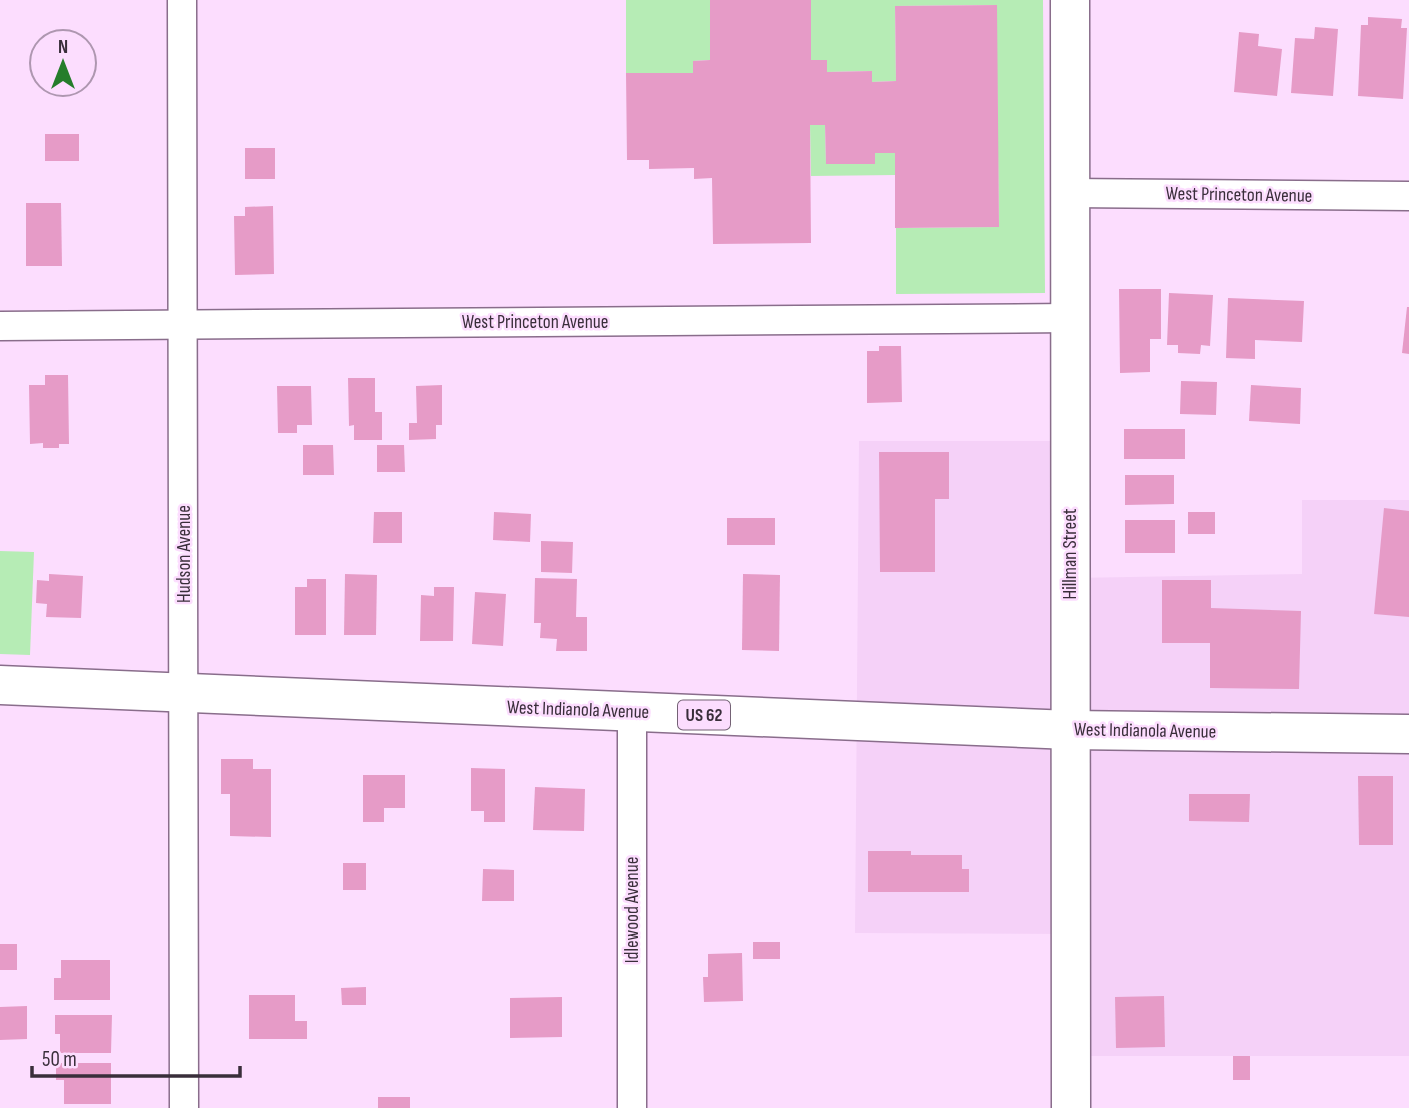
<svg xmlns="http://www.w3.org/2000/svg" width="1409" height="1108" font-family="'Sofia Sans Condensed',sans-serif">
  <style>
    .built { fill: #f5d1f8 }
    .green { fill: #b6ecb5 }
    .building { fill: #e69bc7 }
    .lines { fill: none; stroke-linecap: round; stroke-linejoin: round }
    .street-casing { stroke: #896d8b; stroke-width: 31 }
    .secondary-casing { stroke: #896d8b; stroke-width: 41 }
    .primary-casing { stroke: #896d8b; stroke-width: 41 }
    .street { stroke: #fff; stroke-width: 28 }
    .secondary { stroke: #fff; stroke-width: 38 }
    .primary { stroke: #fff; stroke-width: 38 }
    .labels { text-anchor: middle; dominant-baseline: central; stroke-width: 5; stroke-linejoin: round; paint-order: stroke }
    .shield { fill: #fcddfe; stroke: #746275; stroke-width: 2 }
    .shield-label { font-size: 18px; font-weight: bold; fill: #392e3a }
    .street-label { font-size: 19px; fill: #392e3a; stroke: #fcddfe }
  </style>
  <rect width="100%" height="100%" fill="#fcddfe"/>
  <!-- built -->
  <path class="built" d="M859,441H1070L1073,578L1302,574V500H1409V1056H1071V934L855,933Z"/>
  <!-- green -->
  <g class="green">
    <path d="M626,0H710V60L693,61V73H626Z"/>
    <path d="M811,0H1043L1045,293L896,294V228L999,227L996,5L895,6L896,81L872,82L871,71L827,72V60H811Z"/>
    <path d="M810,125H825L826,164H875V153H895V175L811,176Z"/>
    <path d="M0,551L34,552L30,655L0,654Z"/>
  </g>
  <!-- building -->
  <g class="building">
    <path d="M710,0H811V60H827V72L872,71V82L896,81L895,6L997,5L999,227L895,228V153H875V164H826L825,125H810L811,243L713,244L712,178L694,179V168L649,169V160H627L626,73H693V61L710,60Z"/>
    <path d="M1368,17L1402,19L1401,28H1407L1403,99L1358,96L1361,25H1368Z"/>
    <path d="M1315,27L1338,29L1333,96L1291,93L1295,38L1314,39Z"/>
    <path d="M1239,32L1259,34L1258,46L1282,49L1277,96L1234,92Z"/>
    <rect x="45" y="134" width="34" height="27"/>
    <rect x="245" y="148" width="30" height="31"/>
    <path d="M26,203H61L62,266H26Z"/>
    <path d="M273,206L274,274L235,275L234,216H245V207Z"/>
    <path d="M1119,289H1161V339H1150V372L1120,373Z"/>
    <path d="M1169,293L1213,295L1210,346L1201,345L1200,354L1178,353V345H1167Z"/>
    <path d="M1228,298L1304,301L1302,342L1255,340V359L1226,358Z"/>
    <path d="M1407,307H1409V354L1402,353Z"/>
    <path d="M879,346H901L902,402L867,403V351H879Z"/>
    <path d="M45,375H68L69,444H59V448H43V443L30,444L29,385H45Z"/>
    <path d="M348,378H375V412H382V440H354V425L349,426Z"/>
    <path d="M1181,381L1217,382L1216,415L1180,414Z"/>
    <path d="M442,385V425H436V439L409,440V423H417L416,386Z"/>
    <path d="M1251,385L1301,388L1300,424L1249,421Z"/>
    <path d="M277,386H311L312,425H297V433H278Z"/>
    <rect x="1124" y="429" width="61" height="30"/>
    <path d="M303,445H333L334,475H303Z"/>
    <path d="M377,445H404L405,472H377Z"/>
    <path d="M879,452H949V499H935V572H880Z"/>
    <path d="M1125,475H1174V504L1125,505Z"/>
    <path d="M1384,508L1409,511V617L1374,614Z"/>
    <path d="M374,512H402V543H373Z"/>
    <path d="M494,512L531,514L530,542L493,540Z"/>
    <rect x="1188" y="512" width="27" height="22"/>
    <rect x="727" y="518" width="48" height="27"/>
    <rect x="1125" y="520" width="50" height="33"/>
    <path d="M541,541L573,542L572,573L541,572Z"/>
    <path d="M49,574L83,576L81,618L46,617L47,604L36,603L37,580L49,581Z"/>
    <path d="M345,574L377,575L376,635H344Z"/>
    <path d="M743,574L780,575L779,651L742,650Z"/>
    <path d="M535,578L577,579L576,617H587V651H556L557,639L540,638L541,623H534Z"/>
    <path d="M307,579H326V635H295V587H307Z"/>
    <path d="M1162,580H1211V608L1301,611L1299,689L1210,688V643H1162Z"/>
    <path d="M434,587H454L453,641H420L421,595L434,596Z"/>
    <path d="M475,592L506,594L503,646L472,644Z"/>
    <path d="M221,759H253V769H271V837L230,836V794H221Z"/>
    <path d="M471,768L505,769V822H484V811H471Z"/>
    <path d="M363,775H405V808H384V822H363Z"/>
    <path d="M1358,776H1393V845H1359Z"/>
    <path d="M535,787L585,789L584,831L533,830Z"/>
    <path d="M1189,794H1250L1249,822L1189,821Z"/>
    <path d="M868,851H911V855H962V869H969V892H868Z"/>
    <rect x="343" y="863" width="23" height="27"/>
    <path d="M483,869L514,870V901H482Z"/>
    <rect x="753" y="942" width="27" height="17"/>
    <rect x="0" y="944" width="17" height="26"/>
    <path d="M742,953L743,1001L704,1002L703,977H708V954Z"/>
    <path d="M61,960H110V1000H54V978H61Z"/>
    <path d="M366,987V1005H342L341,988Z"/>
    <path d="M249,995H295V1021H307V1039H249Z"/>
    <path d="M1164,996L1165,1047L1116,1048L1115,997Z"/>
    <path d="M562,997V1037L510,1038V998Z"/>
    <path d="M27,1006V1039L0,1040V1007Z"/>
    <path d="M55,1015H112L111,1053H60V1034H55Z"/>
    <rect x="1233" y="1056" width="17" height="24"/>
    <path d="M56,1063H111V1104H64V1080H56Z"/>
    <rect x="378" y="1097" width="32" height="11"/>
  </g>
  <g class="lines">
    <defs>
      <g id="street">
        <path d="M182,0L184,1108"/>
        <path d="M1070,193L1409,196"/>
        <path d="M0,326L1070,318"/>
        <path d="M632,1108V712"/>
      </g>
      <path id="secondary" d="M1070,0L1071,1108"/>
      <path id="primary" d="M0,685L1070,730L1409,734"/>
    </defs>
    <!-- street casing -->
    <use href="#street" class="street-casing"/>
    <!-- secondary casing -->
    <use href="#secondary" class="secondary-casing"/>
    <!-- primary casing -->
    <use href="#primary" class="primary-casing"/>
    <!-- street -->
    <use href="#street" class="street"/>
    <!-- secondary -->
    <use href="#secondary" class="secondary"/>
    <!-- primary -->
    <use href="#primary" class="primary"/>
  </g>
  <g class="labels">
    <!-- shield labels -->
    <rect class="shield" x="678" y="700.5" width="52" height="29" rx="5"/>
    <g class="shield-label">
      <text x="704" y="715">US 62</text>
    </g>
    <!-- street labels -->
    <g class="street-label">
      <text transform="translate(1239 195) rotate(1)">West Princeton Avenue</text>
      <text x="535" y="322">West Princeton Avenue</text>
      <text transform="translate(184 554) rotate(-90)">Hudson Avenue</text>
      <text transform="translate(1070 554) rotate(-90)">Hillman Street</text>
      <text transform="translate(578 710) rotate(2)">West Indianola Avenue</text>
      <text transform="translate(1145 731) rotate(1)">West Indianola Avenue</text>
      <text transform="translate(632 910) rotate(-90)">Idlewood Avenue</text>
    </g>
  </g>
  <!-- north arrow -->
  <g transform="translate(63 63)"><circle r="33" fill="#fcddfe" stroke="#ae97b0" stroke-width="2"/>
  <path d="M0-5L12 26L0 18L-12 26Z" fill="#257d2b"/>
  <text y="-10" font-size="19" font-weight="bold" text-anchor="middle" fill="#392e3a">N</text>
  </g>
  <!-- scale -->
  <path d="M32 1066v10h208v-10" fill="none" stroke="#392e3a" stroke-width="3.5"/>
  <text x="42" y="1066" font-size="21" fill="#392e3a" stroke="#fcddfe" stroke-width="5" paint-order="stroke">50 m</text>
</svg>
